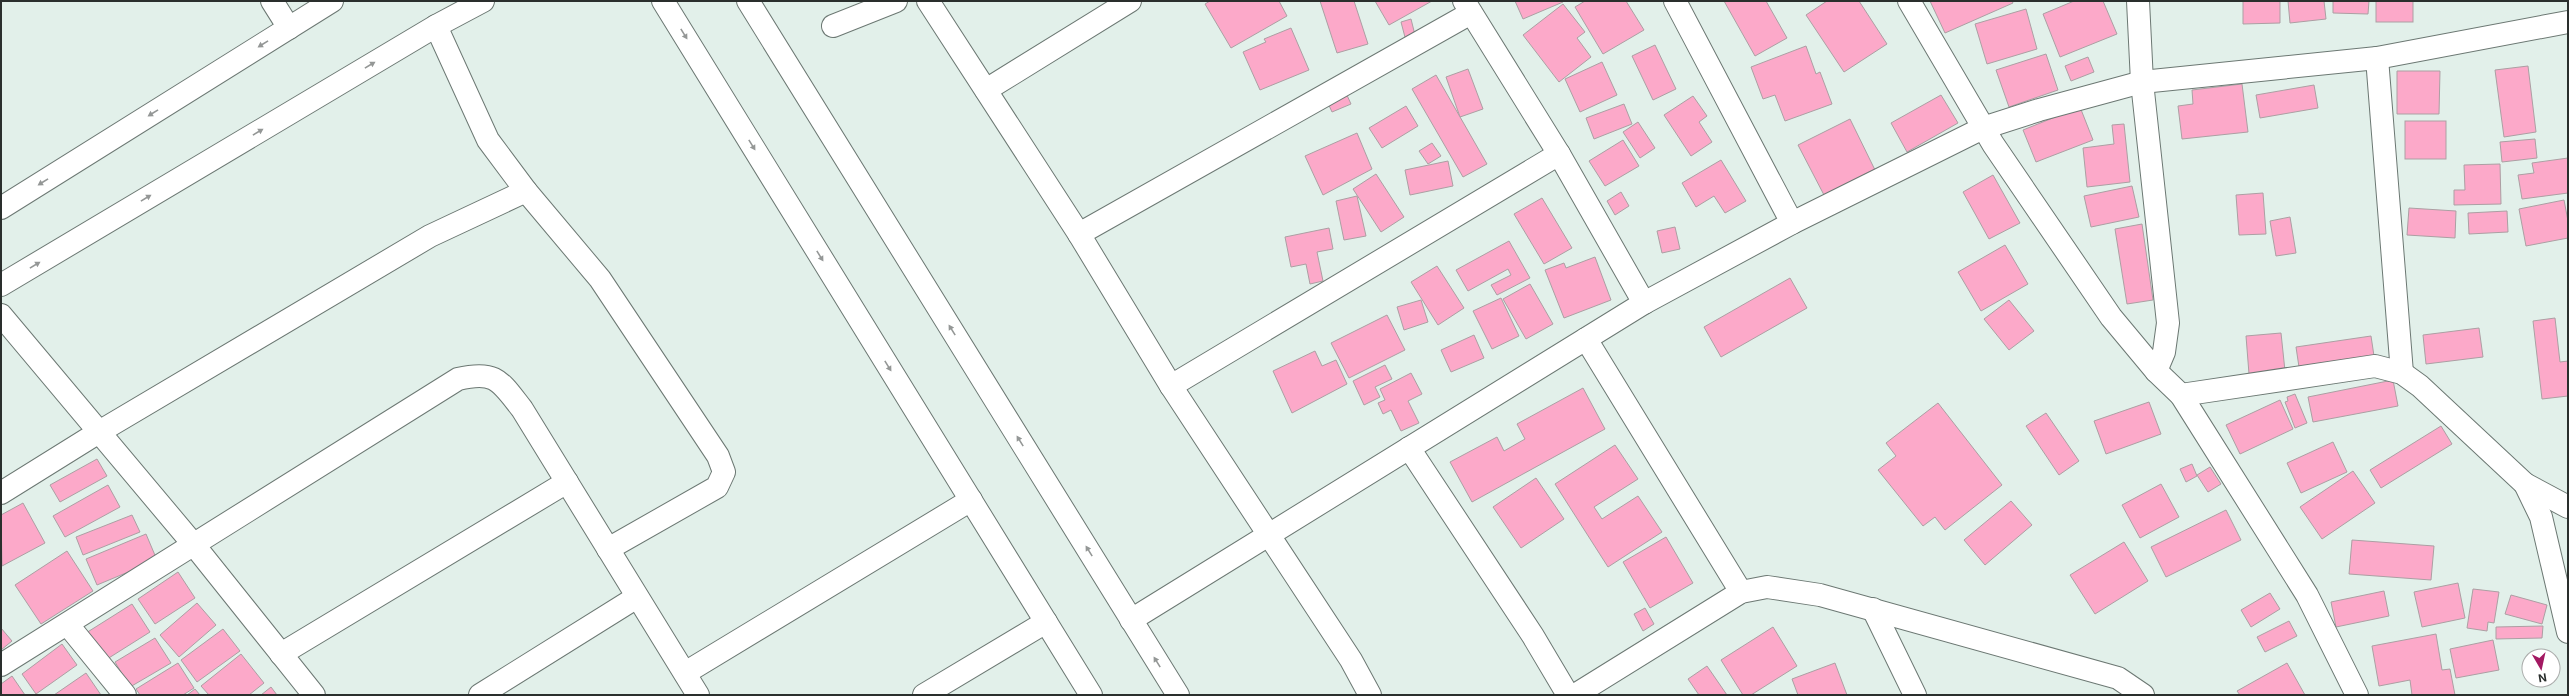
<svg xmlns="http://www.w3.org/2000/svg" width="2569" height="696" font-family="Inter,sans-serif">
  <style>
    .building { fill: #fca9c9; stroke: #ac9fa3 }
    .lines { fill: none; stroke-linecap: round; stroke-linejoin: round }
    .minor-casing { stroke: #6c7873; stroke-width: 24 }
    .major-casing { stroke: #6c7873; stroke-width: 24 }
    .minor { stroke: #fff; stroke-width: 22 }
    .major { stroke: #fff; stroke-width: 22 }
    .oneway { fill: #949796 }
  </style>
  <rect width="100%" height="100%" fill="#e2f0ea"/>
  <!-- building -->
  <g class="building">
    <path d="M1210,1H1279L1287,16L1231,48L1205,4Z"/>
    <path d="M1320,1H1354L1368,44L1337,53Z"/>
    <path d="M1375,1H1432L1389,25Z"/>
    <path d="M1515,1H1562L1563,2L1523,19Z"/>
    <path d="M1585,1H1626L1644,30L1603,54L1575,7Z"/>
    <path d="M1724,1H1766L1787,38L1755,56Z"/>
    <path d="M1827,1H1859L1887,44L1844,72L1806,15Z"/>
    <path d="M1930,1H2012L2013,3L1945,33Z"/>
    <path d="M2074,1H2103L2117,34L2060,57L2043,14Z"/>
    <path d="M2243,1H2280V23L2243,24Z"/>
    <path d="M2288,1H2324L2326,19L2290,23Z"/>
    <path d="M2333,1H2369L2368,14L2333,13Z"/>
    <rect x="2376" y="1" width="37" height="21"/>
    <path d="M1563,4L1585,32L1577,38L1591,57L1559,82L1523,35Z"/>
    <path d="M2026,9L2037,49L1987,64L1975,24Z"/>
    <path d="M1411,19L1416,39L1406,41L1401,22Z"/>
    <path d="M1291,28L1309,70L1260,90L1243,52L1266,42L1264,39Z"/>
    <path d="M1655,45L1676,89L1653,100L1632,56Z"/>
    <path d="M1806,46L1816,74L1820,72L1832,104L1785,121L1775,95L1763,99L1751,67Z"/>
    <path d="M2046,54L2058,90L2009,107L1996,70Z"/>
    <path d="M2088,57L2094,72L2071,81L2065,66Z"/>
    <path d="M1602,62L1617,95L1580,112L1565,79Z"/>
    <path d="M2528,66L2536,132L2504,137L2495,70Z"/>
    <path d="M1468,69L1483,109L1460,117L1446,77Z"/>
    <path d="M2397,71H2440L2439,114H2397Z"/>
    <path d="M1436,75L1487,164L1463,177L1412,89Z"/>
    <path d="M2242,84L2248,132L2182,139L2178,106L2193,104L2192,90Z"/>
    <path d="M2314,85L2318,108L2260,118L2256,95Z"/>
    <path d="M1346,93L1351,104L1332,112L1327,101Z"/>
    <path d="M1941,95L1958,123L1907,152L1891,123Z"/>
    <path d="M1693,96L1707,116L1699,122L1712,142L1691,156L1664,115Z"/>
    <path d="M1624,104L1632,124L1594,139L1586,118Z"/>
    <path d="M1406,106L1418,126L1382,148L1369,128Z"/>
    <path d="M2080,107L2093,140L2036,162L2023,130Z"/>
    <path d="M1850,119L1875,170L1824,195L1798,145Z"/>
    <rect x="2405" y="121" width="41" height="38"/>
    <path d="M1638,122L1655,148L1640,158L1623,132Z"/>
    <path d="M2124,124L2130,182L2087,187L2083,148L2114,144L2112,125Z"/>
    <path d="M1357,133L1372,169L1323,195L1305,156Z"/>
    <path d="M2535,139L2537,158L2502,162L2500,142Z"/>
    <path d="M1623,140L1639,166L1605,186L1589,161Z"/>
    <path d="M1432,143L1441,156L1428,164L1419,151Z"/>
    <path d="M2568,158V193L2522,199L2518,175L2534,173L2532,163Z"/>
    <path d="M1721,160L1746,201L1725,213L1714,196L1696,207L1682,183Z"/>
    <path d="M1448,161L1453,186L1410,195L1405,170Z"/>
    <path d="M2500,164L2501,204L2454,205V190H2465L2464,165Z"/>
    <path d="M1376,174L1404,217L1381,232L1353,189Z"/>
    <path d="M1993,175L2020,223L1989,239L1963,192Z"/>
    <path d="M2132,186L2139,217L2091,227L2084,196Z"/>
    <path d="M1621,192L1629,206L1615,215L1607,201Z"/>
    <path d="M2263,193L2266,234L2239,235L2236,195Z"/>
    <path d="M1357,196L1366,236L1344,240L1336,201Z"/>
    <path d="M1542,198L1572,248L1544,264L1514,214Z"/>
    <path d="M2564,200L2568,221V238L2526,246L2519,209Z"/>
    <path d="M2409,208L2456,211L2455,238L2407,235Z"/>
    <path d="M2507,211L2508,232L2469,234L2468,213Z"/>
    <path d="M2290,217L2296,253L2276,256L2270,221Z"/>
    <path d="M2142,224L2153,300L2127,304L2115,229Z"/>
    <path d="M1675,227L1680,249L1662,253L1657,231Z"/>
    <path d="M1329,228L1333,249L1317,252L1323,281L1310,284L1306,264L1291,267L1285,237Z"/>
    <path d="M1509,241L1530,278L1497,295L1491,285L1511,275L1508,269L1468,291L1456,270Z"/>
    <path d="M2005,245L2028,284L1981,311L1958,272Z"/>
    <path d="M1595,257L1611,300L1564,318L1545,270L1564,263L1566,268Z"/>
    <path d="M1437,266L1464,308L1438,325L1411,282Z"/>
    <path d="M1790,278L1807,308L1721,357L1704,327Z"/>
    <path d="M1530,284L1553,324L1526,339L1503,299Z"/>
    <path d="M1501,298L1519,336L1492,349L1473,311Z"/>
    <path d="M1421,300L1428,322L1404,330L1397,307Z"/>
    <path d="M2009,300L2034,331L2009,350L1984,319Z"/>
    <path d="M1387,315L1405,350L1349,378L1331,343Z"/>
    <path d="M2555,318L2560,362L2568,361V396L2542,399L2533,321Z"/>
    <path d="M2479,328L2483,357L2426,364L2423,335Z"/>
    <path d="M2281,333L2285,371L2249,374L2246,336Z"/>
    <path d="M1474,335L1484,358L1451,372L1441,350Z"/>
    <path d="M2371,336L2374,356L2299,367L2296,347Z"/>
    <path d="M1315,351L1322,366L1336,360L1347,384L1292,413L1273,371Z"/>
    <path d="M1385,365L1392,379L1375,387L1380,397L1364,405L1353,381Z"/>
    <path d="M1411,373L1422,394L1408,401L1419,423L1401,431L1391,410L1383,414L1378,403L1385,400L1380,389Z"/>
    <path d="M2393,380L2398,406L2313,422L2308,397Z"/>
    <path d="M1583,388L1605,429L1472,502L1450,462L1497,437L1504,451L1525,439L1517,424Z"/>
    <path d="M2295,394L2307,423L2295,428L2285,402L2288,401L2287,397Z"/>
    <path d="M2280,400L2293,429L2240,454L2226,425Z"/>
    <path d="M2149,402L2161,434L2106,454L2094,421Z"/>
    <path d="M1938,403L2002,485L1945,530L1935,517L1923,526L1878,470L1896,456L1886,443Z"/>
    <path d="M2046,413L2079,461L2059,475L2026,426Z"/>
    <path d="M2441,426L2452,444L2381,488L2370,470Z"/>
    <path d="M2333,442L2347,472L2301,493L2287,463Z"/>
    <path d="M1615,445L1638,479L1594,507L1602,519L1638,496L1662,532L1608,567L1555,484Z"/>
    <path d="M97,459L107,476L60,502L50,485Z"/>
    <path d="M2192,464L2197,476L2186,482L2180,469Z"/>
    <path d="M2210,467L2221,484L2208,492L2197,475Z"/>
    <path d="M2353,471L2375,503L2322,539L2300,507Z"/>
    <path d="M1536,478L1564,519L1521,548L1493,507Z"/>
    <path d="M2161,484L2179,517L2140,538L2122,505Z"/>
    <path d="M108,485L120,507L65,537L53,516Z"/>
    <path d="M2011,501L2032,525L1985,565L1964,540Z"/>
    <path d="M23,503L45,543L2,566L1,515Z"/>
    <path d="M2226,510L2241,540L2166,577L2151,547Z"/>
    <path d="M132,515L140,532L83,555L76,537Z"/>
    <path d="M146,534L157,560L97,585L86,559Z"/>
    <path d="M1666,537L1693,583L1650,608L1623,562Z"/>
    <path d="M2352,540L2434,546L2431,580L2349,574Z"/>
    <path d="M2124,542L2148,581L2095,614L2070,575Z"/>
    <path d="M67,551L93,591L41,624L15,585Z"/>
    <path d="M178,572L195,598L155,624L138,599Z"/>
    <path d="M2458,583L2465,618L2422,627L2414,592Z"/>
    <path d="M2473,589L2499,592L2494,623L2488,622L2487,631L2467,628Z"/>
    <path d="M2384,591L2389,616L2336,627L2331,602Z"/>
    <path d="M2270,593L2280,609L2251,627L2241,610Z"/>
    <path d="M2511,595L2547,605L2542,624L2505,614Z"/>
    <path d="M197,603L216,625L179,657L160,635Z"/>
    <path d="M132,604L150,632L104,661L86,633Z"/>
    <path d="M1645,608L1654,624L1643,631L1634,614Z"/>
    <path d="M2289,621L2297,636L2265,652L2257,637Z"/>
    <path d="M2543,626L2542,638L2496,639V627Z"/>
    <path d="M1773,627L1797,666L1751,695H1743L1721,660Z"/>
    <path d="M1,628L12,641L1,650Z"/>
    <path d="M223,629L240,651L197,682L181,660Z"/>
    <path d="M2436,634L2442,670L2450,669L2455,695H2412L2410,680L2379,686L2372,646Z"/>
    <path d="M155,638L171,663L130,687L115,662Z"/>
    <path d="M2493,640L2499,670L2456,678L2450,649Z"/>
    <path d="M62,644L77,665L36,694L22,674Z"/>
    <path d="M241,654L264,683L249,695H209L201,686Z"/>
    <path d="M178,663L194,688L183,695H140L136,689Z"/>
    <path d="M1835,663L1847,695H1798L1792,679Z"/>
    <path d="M2287,663L2305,695H2240L2237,691Z"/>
    <path d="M1707,666L1727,695H1699L1688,679Z"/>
    <path d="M86,673L101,695H54Z"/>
    <path d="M12,676L25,695H1V684Z"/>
    <path d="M271,687L277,695H261Z"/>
    <path d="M195,689L200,695H187Z"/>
  </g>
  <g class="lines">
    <defs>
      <g id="minor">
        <path d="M272,1L289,28"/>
        <path d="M928,1L1079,234L1171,386L1351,660L1370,695"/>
        <path d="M1464,1L1559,154L1644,303"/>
        <path d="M1675,1L1792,223"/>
        <path d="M1909,1L1993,144L2111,317L2156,371L2181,395L2307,595L2357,695"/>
        <path d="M2138,1L2142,82L2168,323L2164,352L2156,371"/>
        <path d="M436,26L488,140L526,191L600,279L718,456L724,472L717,487L608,549"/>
        <path d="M833,26L896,1"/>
        <path d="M2377,58L2402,373"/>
        <path d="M986,90L1130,1"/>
        <path d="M1,208L332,1"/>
        <path d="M1079,234L1471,13"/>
        <path d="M1,285L436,26L483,1"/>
        <path d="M1,315L194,545L314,695"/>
        <path d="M1586,339L1741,592"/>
        <path d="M1171,386L1559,154"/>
        <path d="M2181,395L2375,366L2402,373L2420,386L2525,484L2541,517L2568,632"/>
        <path d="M1409,448L1533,636L1568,695"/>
        <path d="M2525,484L2568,507"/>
        <path d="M1,493L99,432L430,236L526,191"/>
        <path d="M1873,609L1915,695"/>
        <path d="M1131,620L1644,303L1792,223L1983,128L2039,110L2142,82L2377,58L2568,22"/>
        <path d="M68,625L125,695"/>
        <path d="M281,654L567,482"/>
        <path d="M1,665L458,379C496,370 500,381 522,409L698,695"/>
        <path d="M685,673L971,500"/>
        <path d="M480,695L637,597"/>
        <path d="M924,695L1046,622"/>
        <path d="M1575,695L1741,592L1767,587L1820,595L2118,678L2143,695"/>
      </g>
      <g id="major">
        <path d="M663,1L1091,695"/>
        <path d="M748,1L1178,695"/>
      </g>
    </defs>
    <!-- minor casing -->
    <use href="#minor" class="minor-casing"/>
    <!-- major casing -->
    <use href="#major" class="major-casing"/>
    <!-- minor -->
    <use href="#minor" class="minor"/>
    <!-- major -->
    <use href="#major" class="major"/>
  </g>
  <!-- one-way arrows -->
  <defs><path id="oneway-solid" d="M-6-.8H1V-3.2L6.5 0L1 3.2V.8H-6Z"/></defs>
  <g class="oneway">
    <use href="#oneway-solid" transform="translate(684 34) rotate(58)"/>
    <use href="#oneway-solid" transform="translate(263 44) rotate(148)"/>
    <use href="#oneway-solid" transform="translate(370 65) rotate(-31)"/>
    <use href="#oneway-solid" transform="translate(153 113) rotate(148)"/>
    <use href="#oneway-solid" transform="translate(258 132) rotate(-31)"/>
    <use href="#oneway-solid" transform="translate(752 145) rotate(58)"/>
    <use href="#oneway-solid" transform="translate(43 182) rotate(148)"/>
    <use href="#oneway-solid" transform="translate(146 198) rotate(-31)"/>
    <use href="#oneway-solid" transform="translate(820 256) rotate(58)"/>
    <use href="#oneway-solid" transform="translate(35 265) rotate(-31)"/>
    <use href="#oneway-solid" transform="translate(952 330) rotate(-122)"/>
    <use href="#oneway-solid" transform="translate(888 366) rotate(58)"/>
    <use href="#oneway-solid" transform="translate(1020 441) rotate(-122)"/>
    <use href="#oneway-solid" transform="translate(1089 551) rotate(-122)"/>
    <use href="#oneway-solid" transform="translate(1157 662) rotate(-122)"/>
  </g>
  <!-- border -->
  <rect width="2569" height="696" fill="none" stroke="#2a2f2d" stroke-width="4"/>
  <!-- north arrow -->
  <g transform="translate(2541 668) rotate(171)"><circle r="19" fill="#ffffff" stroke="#aaacab"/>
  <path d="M0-3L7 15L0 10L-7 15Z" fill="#a31962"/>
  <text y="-6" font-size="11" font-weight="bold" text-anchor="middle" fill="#2a2f2d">N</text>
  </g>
</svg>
